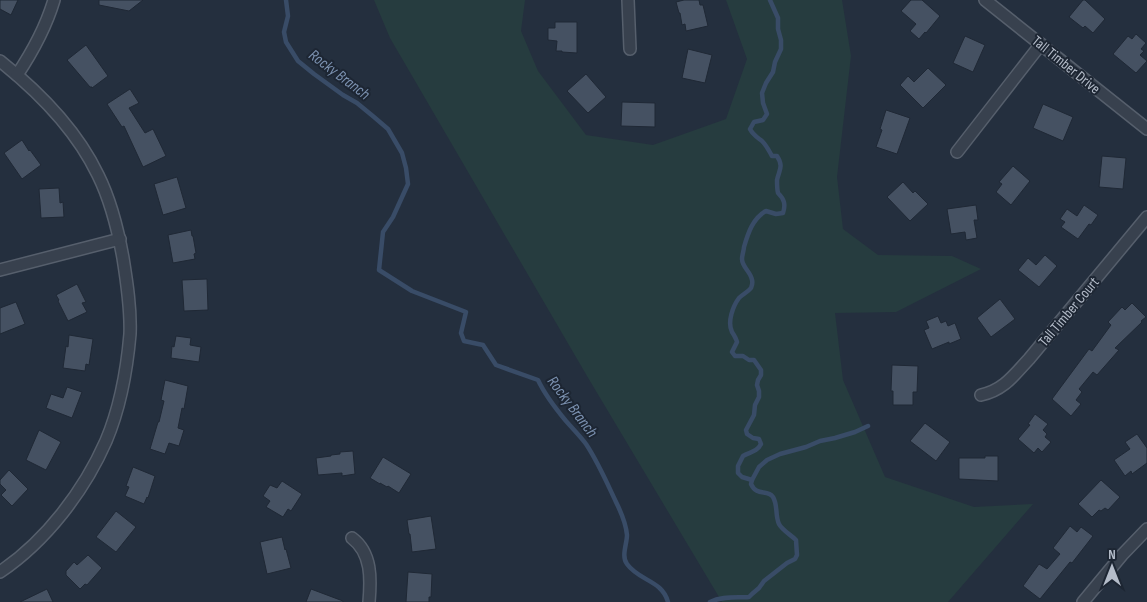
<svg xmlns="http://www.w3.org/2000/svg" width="1147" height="602" font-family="'Sofia Sans Condensed',sans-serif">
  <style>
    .green { fill: #263c3f }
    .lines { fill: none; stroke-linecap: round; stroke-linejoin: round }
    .stream { stroke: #394c67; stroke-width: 4.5 }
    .building { fill: #455162; stroke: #1f2835 }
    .minor-casing { stroke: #565f6c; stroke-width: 14 }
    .minor { stroke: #38414e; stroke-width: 11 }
    .labels { text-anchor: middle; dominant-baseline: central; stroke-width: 4; stroke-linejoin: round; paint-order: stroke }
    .street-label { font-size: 15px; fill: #b4bcc9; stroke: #1d2633 }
    .water-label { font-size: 16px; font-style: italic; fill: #7c92b1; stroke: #1d2633 }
  </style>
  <rect width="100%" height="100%" fill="#242f3e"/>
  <!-- green -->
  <path class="green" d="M374,0H525L521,31L538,71L586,135L653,145L726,119L747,59L726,0H842L851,56L837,177L843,229L878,255L952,256L981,269L896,312L835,313L843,380L885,477L974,507L1033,504L948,602H722L587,376L390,38Z"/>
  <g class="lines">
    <!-- stream -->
    <g class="stream">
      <path d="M286,0L288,16L284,32L286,42L298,61L314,74L343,95L357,103L374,117L388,129L402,153L406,168L408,184L393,217L383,232L379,270L412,291L466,312L461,333L464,341L483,345L496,365L538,380C545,395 556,409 566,421C573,429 580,436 586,444C598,462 607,483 616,502C621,512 626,524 627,535C627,544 621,556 627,564C639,581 662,580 668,602"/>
      <path d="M752,480L759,467L767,460L780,454L806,447L820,441L835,438L855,432L868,426"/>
      <path d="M710,602C722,596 736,598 749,597L752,594L759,588L764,581L787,563L795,559L797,555L796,540C791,535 782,530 779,524C775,516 778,505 773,497C767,489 757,497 751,484L752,480L742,477L738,473V466L743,456C750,452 757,452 761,444L759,439L753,438L747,434L746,430L754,415L755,405L759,397V391L757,385L758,380L761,375V370L754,360H749L743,356H735L732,352L737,342C736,338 734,335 732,332C727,322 733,306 739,298C743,294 748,292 751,288C752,285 753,283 752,280C751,272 742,267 742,259C742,255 744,250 744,247C748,233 753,218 766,211L776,214L783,213C786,204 784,199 778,193C777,189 777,184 777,180C779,170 784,167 777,156H772C769,151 767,146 762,141C757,137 753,135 750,129L754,122L763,120L767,114L763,103L762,93L766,83L773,72L775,62L781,49V40L778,29V18L770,0"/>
    </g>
  </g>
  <!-- building -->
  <g class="building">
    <path d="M0,0H18L11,15L0,9Z"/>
    <path d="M99,0H143L129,11L99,5Z"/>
    <path d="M684,0H699L700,5H703L708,26L686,31L685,24L682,25L680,13H679L676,2Z"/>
    <path d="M911,0H922L940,16L926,33L925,32L919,39L910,31L916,24L901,11Z"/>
    <path d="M1083,0H1085L1105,19L1093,33L1085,26L1083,28L1069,17Z"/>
    <path d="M555,22H577V53L562,52V51H556L557,41L548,40V28H555Z"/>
    <path d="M1136,34L1146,43L1141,49L1144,51L1140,55L1147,61L1136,73L1113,54L1128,36L1132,39Z"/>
    <path d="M965,36L985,45L973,72L953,63Z"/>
    <path d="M86,45L108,76L92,88V87H90L67,60Z"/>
    <path d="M688,49L712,55L705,83L682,78Z"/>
    <path d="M928,68L946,85L923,108L900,85L908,76L914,82Z"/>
    <path d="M586,74L606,97L588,113L567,91Z"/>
    <path d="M130,89L139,103L129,108L145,133L153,129L166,156L143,167L124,126L122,127L107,104Z"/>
    <path d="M622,102L655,103V127L621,126Z"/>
    <path d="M1043,104L1073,117L1063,141L1033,128Z"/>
    <path d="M886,110L910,118L897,154L876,147L882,130L880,129Z"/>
    <path d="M22,140L29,151L30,150L41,165L22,179L4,153Z"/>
    <path d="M1102,156L1126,158L1123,189L1099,187Z"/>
    <path d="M1013,166L1030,181L1011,205L996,192L1002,184L999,182Z"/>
    <path d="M177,177L186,208L163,215L154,184Z"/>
    <path d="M903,182L913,193L915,191L928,204L910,221L887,197Z"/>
    <path d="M59,188L60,203L63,202L64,217L41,218L39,189Z"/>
    <path d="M976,205L978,220H974L977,238L966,240L965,232L951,234L947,209Z"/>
    <path d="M1084,205L1098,215L1091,225L1089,224L1078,239L1061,227L1065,222L1060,219L1067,209L1077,216Z"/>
    <path d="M191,230L192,236H193L196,253L194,254L195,259L173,263L168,235Z"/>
    <path d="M1045,255L1057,266L1039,287L1018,270L1028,258L1036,265Z"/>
    <path d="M207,279L208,310L184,311L182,280Z"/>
    <path d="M77,284L86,302L82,303L87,312L68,321L58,301L59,300L56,295Z"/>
    <path d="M1000,299L1015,319L991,337L977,318Z"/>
    <path d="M16,302L25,324L0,334V308Z"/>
    <path d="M1132,303L1146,317L1141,321L1142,322L1115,348L1119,350L1097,375L1093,372L1079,389L1082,392L1076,400L1081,404L1071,416L1052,399L1089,349L1092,351L1111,325L1108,322L1122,307L1125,310Z"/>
    <path d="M938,316L941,323L946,321L948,326L955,323L961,339L949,344V342L932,349L924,330L929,328L926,321Z"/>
    <path d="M69,335L93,339L89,365L86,364L85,371L63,368L66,346L68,347Z"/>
    <path d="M176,336L191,338L190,345L201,347L199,362L171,358L172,346L174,347Z"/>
    <path d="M892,365L918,366L917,392H913V405H893V391H891Z"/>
    <path d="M165,380L188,386L184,409L182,408L178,428L184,430L179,446L169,443L165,454L150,449L158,422H159L164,401L161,400Z"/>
    <path d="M67,387L82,392L72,418L46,408L51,394L63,398Z"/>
    <path d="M1035,414L1048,424L1043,430L1047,434L1045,437L1051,442L1042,452L1038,448L1034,453L1018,439L1030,425L1028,424Z"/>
    <path d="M925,423L950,442L936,461L910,441Z"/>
    <path d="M39,430L61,442L46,470L26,460Z"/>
    <path d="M1137,434L1147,448V463L1132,474L1131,471L1125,476L1114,460L1130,449L1125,442Z"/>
    <path d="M353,451L355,474L342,476V473L318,475L316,458L331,456V455L340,454V452Z"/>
    <path d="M985,456H998V481L959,479V458H985Z"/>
    <path d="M383,457L411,474L399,493L388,486L387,487L380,483V484L370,478Z"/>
    <path d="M133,467L155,476L148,498L147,497L144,504L125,496L129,487L126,486Z"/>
    <path d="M9,470L28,489L12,506L1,495L6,490L0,484V480Z"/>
    <path d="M1101,480L1120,497L1108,510L1105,508L1101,511L1099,510L1092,517L1078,504Z"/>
    <path d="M282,481L302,494L291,511L288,509L283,517L266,507L270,501L263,496L270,485L277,488Z"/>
    <path d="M116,511L136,527L116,552L96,537Z"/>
    <path d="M431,516L436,549L412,552L410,534H409L407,520Z"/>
    <path d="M1070,526L1077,532L1081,527L1093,536L1072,563L1070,562L1040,599L1023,586L1039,564L1047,569L1060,554L1053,548Z"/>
    <path d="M282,537L285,550L286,549L291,568L267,574L260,542Z"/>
    <path d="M88,555L102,568L87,585L85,584L80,589L66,575V571L74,562L77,565Z"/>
    <path d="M408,572L432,574L431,597H429V602H406Z"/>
    <path d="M47,589L53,602H20Z"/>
    <path d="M311,589L343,601V602H306Z"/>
  </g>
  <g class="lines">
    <defs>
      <g id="minor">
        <path d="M628,0L630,49"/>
        <path d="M985,0L1147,129"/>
        <path d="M0,61C39,92 76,129 98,175C111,201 118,230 123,258C127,283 131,309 130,334C127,369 120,408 106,441C84,491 46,541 0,572"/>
        <path d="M17,75C33,51 46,27 54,0"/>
        <path d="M957,152L1041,44"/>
        <path d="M0,270L120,239"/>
        <path d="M981,395C1004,390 1014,375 1029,359L1147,217"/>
        <path d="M352,538C372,553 371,579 369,602"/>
        <path d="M1083,602L1122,555L1147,529"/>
      </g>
    </defs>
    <!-- minor casing -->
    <use href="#minor" class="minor-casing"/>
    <!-- minor -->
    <use href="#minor" class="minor"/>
  </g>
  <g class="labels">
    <!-- street labels -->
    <g class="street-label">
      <text transform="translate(1066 65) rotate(39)">Tall Timber Drive</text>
      <text transform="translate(1069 312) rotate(-50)">Tall Timber Court</text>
    </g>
    <!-- water labels -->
    <g class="water-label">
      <text transform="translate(339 75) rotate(37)">Rocky Branch</text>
      <text transform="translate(572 407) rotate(53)">Rocky Branch</text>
    </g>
  </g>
  <!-- north arrow -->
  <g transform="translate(1112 567)" stroke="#1d2633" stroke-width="4" paint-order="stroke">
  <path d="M0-4L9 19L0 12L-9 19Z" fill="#b4bcc9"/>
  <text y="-8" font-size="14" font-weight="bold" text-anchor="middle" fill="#b4bcc9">N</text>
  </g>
</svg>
